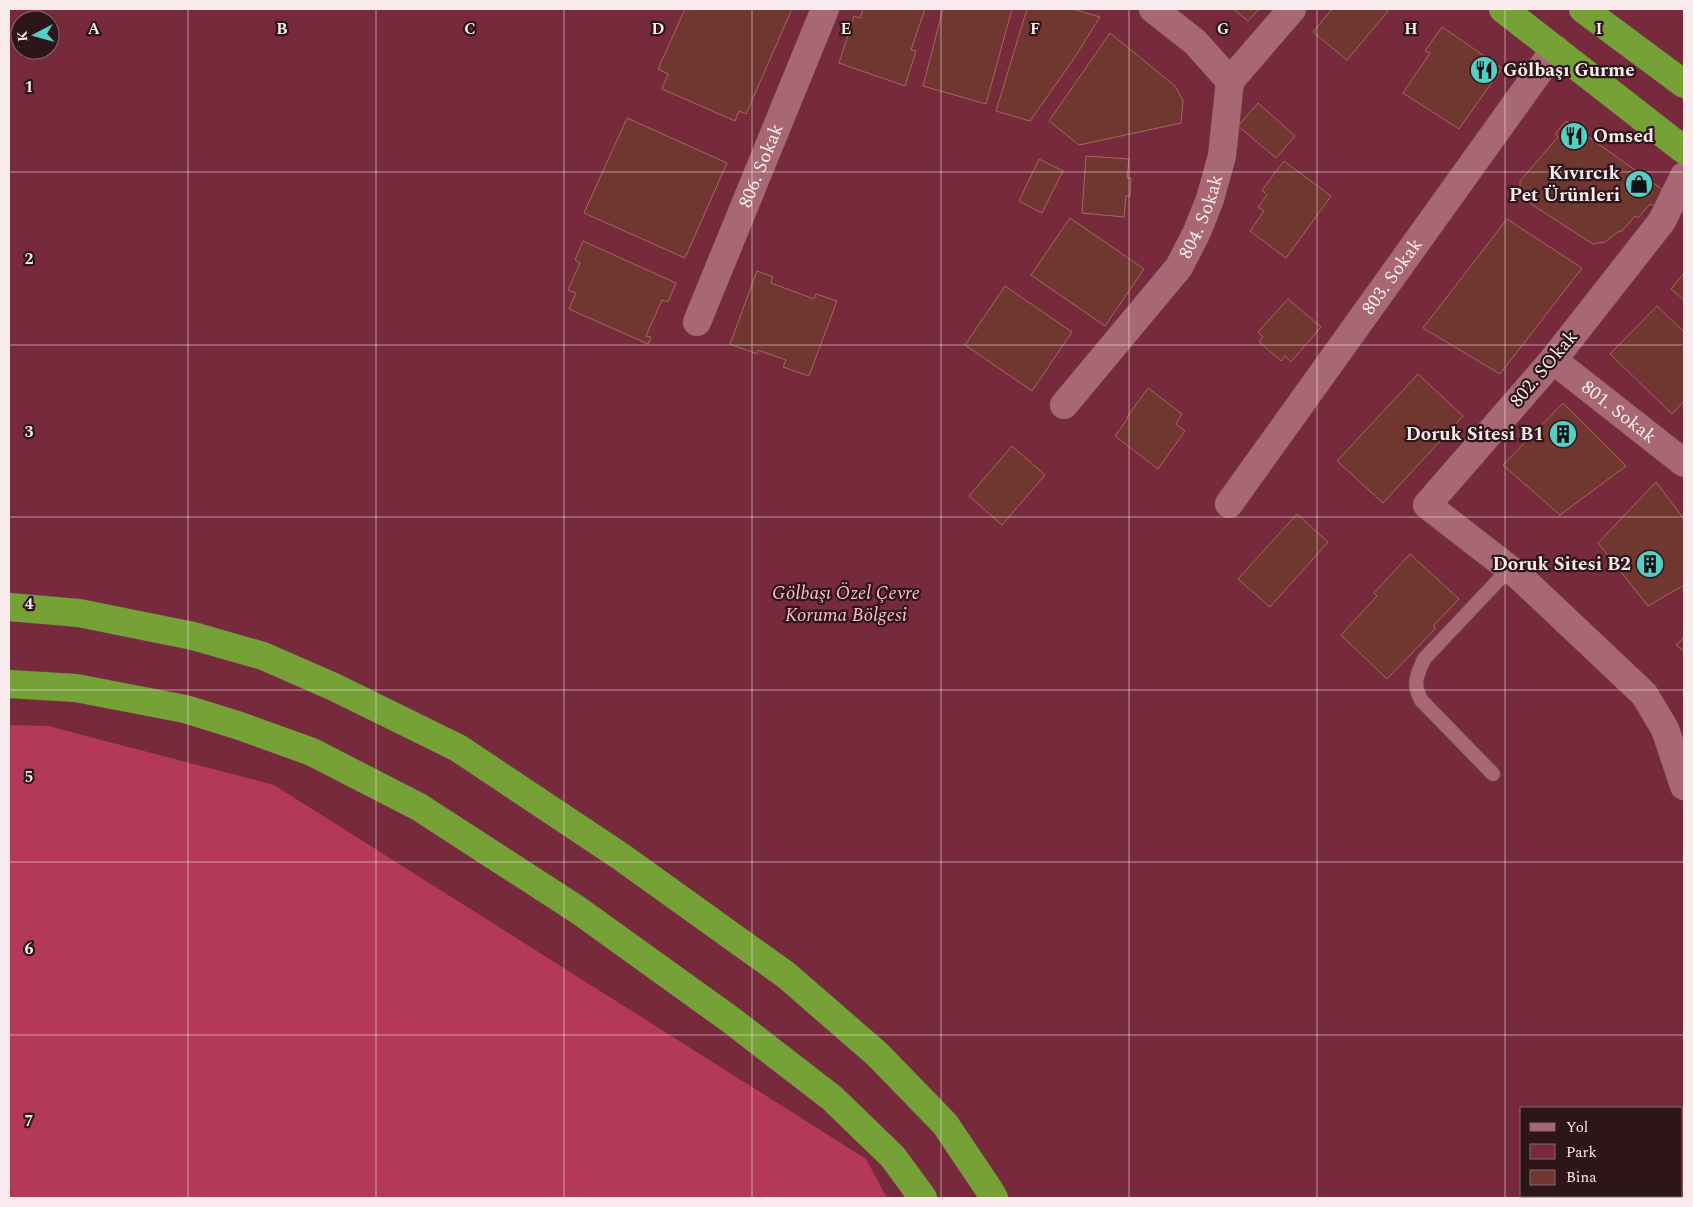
<svg xmlns="http://www.w3.org/2000/svg" width="1693" height="1207" font-family="Spectral,serif">
  <style>
    .green { fill: #782a3d; fill-rule: evenodd }
    .forest { fill: #b43959 }
    .building { fill: #703730; stroke: #a4675e }
    .lines { fill: none; stroke-linecap: round; stroke-linejoin: round }
    .lane-casing { stroke: #6d424e; stroke-width: 16 }
    .street-casing { stroke: #6d424e; stroke-width: 29 }
    .highway-casing { stroke: #6d424e; stroke-width: 29 }
    .lane { stroke: #a76873; stroke-width: 14 }
    .street { stroke: #a76873; stroke-width: 28 }
    .highway { stroke: #76a136; stroke-width: 28 }
    .grid { fill: none; stroke: #faecee; stroke-width: 1; stroke-opacity: 0.55 }
    .labels { text-anchor: middle; dominant-baseline: central; stroke-width: 4.5; stroke-linejoin: round; paint-order: stroke }
    .poi-label { font-size: 19px; font-weight: bold; fill: #faecee; stroke: #2e151a; text-anchor: end }
    .street-label { font-size: 19px; fill: #faecee; stroke: #2e151a }
    .park-label { font-size: 19px; font-style: italic; fill: #ffbec7; stroke: #2e151a }
    .grid-label { font-size: 16px; text-anchor: middle; font-weight: bold; fill: #faecee; stroke: #2e151a; stroke-width: 4.5; stroke-linejoin: round; paint-order: stroke }
  </style>
  <rect width="100%" height="100%" fill="#58222e"/>
  <!-- green -->
  <path class="green" d="M9,9H1684V1198H9ZM20,20H50V50H20ZM1522,1108H1682V1196H1522Z"/>
  <!-- forest -->
  <path class="forest" d="M9,725L48,726L274,785L866,1159L887,1198H9Z"/>
  <!-- building -->
  <g class="building">
    <path d="M685,9L692,10L693,9H792L746,114L739,111L735,121L662,89L668,74L658,69Z"/>
    <path d="M863,9H925L911,50L916,51L905,86L839,63L854,16L860,18Z"/>
    <path d="M943,9H1012L986,104L923,86Z"/>
    <path d="M1027,9H1073L1100,17L1073,60L1030,121L996,111Z"/>
    <path d="M1233,9H1259L1248,21Z"/>
    <path d="M1332,9H1385L1388,11L1347,60L1313,32Z"/>
    <path d="M1442,27L1502,68L1459,129L1403,93L1430,53L1425,51Z"/>
    <path d="M1110,33L1175,86L1183,100L1181,123L1079,145L1049,121Z"/>
    <path d="M1258,103L1295,136L1276,158L1238,126Z"/>
    <path d="M627,118L727,163L685,258L584,213Z"/>
    <path d="M1566,121L1666,192L1654,206L1650,204L1638,218L1635,216L1621,232L1619,231L1605,242L1593,244L1520,197V181L1558,137L1555,134Z"/>
    <path d="M1086,156L1129,159L1127,178H1131L1130,196H1126L1124,217L1082,213Z"/>
    <path d="M1039,159L1063,171L1042,213L1019,201Z"/>
    <path d="M1284,161L1331,196L1286,258L1250,231L1264,211L1258,207L1267,195L1262,190Z"/>
    <path d="M1070,218L1144,269L1105,326L1031,275Z"/>
    <path d="M1507,219L1582,268L1500,374L1423,328Z"/>
    <path d="M583,241L676,283L668,302L662,300L646,336L651,337L648,344L569,309L576,293L568,290L580,263L575,260Z"/>
    <path d="M757,271L773,277L771,283L814,299L816,294L837,301L809,376L783,367L786,360L758,350L757,354L730,344Z"/>
    <path d="M1684,273V300L1671,289Z"/>
    <path d="M1005,286L1072,332L1032,391L965,345Z"/>
    <path d="M1288,299L1321,327L1291,362L1285,356L1281,361L1259,342L1263,337L1258,332Z"/>
    <path d="M1657,306L1684,332V401L1672,414L1610,354Z"/>
    <path d="M1418,374L1463,416L1383,503L1337,461Z"/>
    <path d="M1148,388L1182,414L1176,424L1185,431L1158,469L1115,436L1128,418L1127,417Z"/>
    <path d="M1563,403L1626,466L1560,515L1503,465Z"/>
    <path d="M1012,446L1045,475L1002,525L969,496Z"/>
    <path d="M1656,482L1684,519V585L1648,606L1598,543Z"/>
    <path d="M1297,514L1328,542L1270,607L1238,579Z"/>
    <path d="M1410,554L1459,599L1433,626L1436,628L1387,679L1341,635L1377,596L1374,593Z"/>
    <path d="M1684,637V651L1676,645Z"/>
  </g>
  <g class="lines">
    <defs>
      <path id="lane" d="M1493,774L1421,700C1412,682 1417,676 1424,659L1509,569"/>
      <g id="street">
        <path d="M1153,9L1195,42L1230,81"/>
        <path d="M1684,176L1662,221L1553,360L1427,505L1520,577L1644,694L1665,729L1684,786"/>
        <path id="s1" d="M697,322L825,9"/>
        <path id="s2" d="M1553,360L1684,463"/>
        <path id="s3" d="M1064,405L1179,267L1197,232L1210,199L1222,156L1230,81L1292,9"/>
        <path id="s4" d="M1229,504L1555,49"/>
      </g>
      <g id="highway">
        <path d="M1503,9L1684,150"/>
        <path d="M1583,9L1684,84"/>
        <path d="M9,607L79,613L193,636L263,656L334,687L458,748L620,856L786,975L877,1054L945,1124L988,1188L994,1198"/>
        <path d="M9,684L76,688L185,709L240,726L312,752L419,807L578,910L731,1020L832,1098L893,1157L923,1198"/>
      </g>
    </defs>
    <!-- lane casing -->
    <use href="#lane" class="lane-casing"/>
    <!-- street casing -->
    <use href="#street" class="street-casing"/>
    <!-- highway casing -->
    <use href="#highway" class="highway-casing"/>
    <!-- lane -->
    <use href="#lane" class="lane"/>
    <!-- street -->
    <use href="#street" class="street"/>
    <!-- highway -->
    <use href="#highway" class="highway"/>
  </g>
  <!-- grid -->
  <path class="grid" d="M188,9V1198M376,9V1198M564,9V1198M752,9V1198M941,9V1198M1129,9V1198M1317,9V1198M1505,9V1198M9,172H1684M9,345H1684M9,517H1684M9,690H1684M9,862H1684M9,1035H1684"/>
  <!-- icons -->
  <defs>
    <symbol id="restaurant-disc" viewBox="-11 -11 22 22"><circle r="9.5" fill="#55cec5" stroke="#2e151a"/><path d="M-5-6h1v4h1v-4h1v4h1v-4h1v5L-1.5 .5V6h-2V.5L-5-1ZM5-6V6H3V1.5H1.5Q1.5-4 5-6Z" fill="#111"/></symbol>
    <symbol id="shop-disc" viewBox="-11 -11 22 22"><circle r="9.5" fill="#55cec5" stroke="#2e151a"/><path d="M-5-2.5h2.3a2.7 3.5 0 0 1 5.4 0H5L5.5 6h-11ZM-1.5-2.5h3a1.5 2.3 0 0 0-3 0Z" fill="#111"/></symbol>
    <symbol id="building-disc" viewBox="-11 -11 22 22"><circle r="9.5" fill="#55cec5" stroke="#2e151a"/><path d="M-4-6H4V6H1V3H-1V6H-4ZM-2.5-4.3h1.7v1.8h-1.7ZM.8-4.3h1.7v1.8H.8ZM-2.5-1h1.7V.8h-1.7ZM.8-1h1.7V.8H.8Z" fill="#111"/></symbol>
  </defs>
  <g fill-rule="evenodd">
    <use href="#restaurant-disc" x="1468" y="54" width="32" height="32"/>
    <use href="#restaurant-disc" x="1558" y="120" width="32" height="32"/>
    <use href="#shop-disc" x="1623" y="168" width="32" height="32"/>
    <use href="#building-disc" x="1547" y="418" width="32" height="32"/>
    <use href="#building-disc" x="1634" y="548" width="32" height="32"/>
  </g>
  <g class="labels">
    <!-- poi labels -->
    <g class="poi-label">
      <text x="1503" y="70" text-anchor="start">Gölbaşı Gurme</text>
      <text x="1593" y="136" text-anchor="start">Omsed</text>
      <text x="1620" y="173">Kıvırcık<tspan x="1620" dy="22">Pet Ürünleri</tspan></text>
      <text x="1544" y="434">Doruk Sitesi B1</text>
      <text x="1631" y="564">Doruk Sitesi B2</text>
    </g>
    <!-- street labels -->
    <g class="street-label">
      <text stroke="none"><textPath href="#s1" startOffset="169">806. Sokak</textPath></text>
      <text stroke="none"><textPath href="#s3" startOffset="235">804. Sokak</textPath></text>
      <text stroke="none"><textPath href="#s4" startOffset="280">803. Sokak</textPath></text>
      <text transform="translate(1544 369) rotate(-50)">802. SOkak</text>
      <text stroke="none"><textPath href="#s2" startOffset="84">801. Sokak</textPath></text>
    </g>
    <!-- park labels -->
    <g class="park-label">
      <text x="846" y="593">Gölbaşı Özel Çevre<tspan x="846" dy="22">Koruma Bölgesi</tspan></text>
    </g>
  </g>
  <g class="grid-label">
    <text x="94" y="34">A</text>
    <text x="282" y="34">B</text>
    <text x="470" y="34">C</text>
    <text x="658" y="34">D</text>
    <text x="846" y="34">E</text>
    <text x="1035" y="34">F</text>
    <text x="1223" y="34">G</text>
    <text x="1411" y="34">H</text>
    <text x="1599" y="34">I</text>
    <text x="29" y="92">1</text>
    <text x="29" y="264">2</text>
    <text x="29" y="437">3</text>
    <text x="29" y="609">4</text>
    <text x="29" y="782">5</text>
    <text x="29" y="954">6</text>
    <text x="29" y="1126">7</text>
  </g>
  <!-- border -->
  <rect width="1693" height="1207" fill="none" stroke="#faecee" stroke-width="20"/>
  <!-- legend -->
  <rect x="1520" y="1107" width="162" height="90" fill="#2e151a" stroke="#806b6f"/>
  <rect x="1530" y="1123" width="25" height="8" fill="#a76873" stroke="#806b6f"/>
  <text x="1566" y="1132" font-size="15" fill="#faecee">Yol</text>
  <rect x="1530" y="1144" width="25" height="15" fill="#782a3d" stroke="#806b6f"/>
  <text x="1566" y="1157" font-size="15" fill="#faecee">Park</text>
  <rect x="1530" y="1170" width="25" height="15" fill="#703730" stroke="#806b6f"/>
  <text x="1566" y="1182" font-size="15" fill="#faecee">Bina</text>
  <!-- north arrow -->
  <g transform="translate(35 35) rotate(264)"><circle r="24" fill="#2e151a" stroke="#806b6f"/>
  <path d="M0-4L9 19L0 12L-9 19Z" fill="#55cec5"/>
  <text y="-8" font-size="14" font-weight="bold" text-anchor="middle" fill="#faecee">K</text>
  </g>
</svg>
